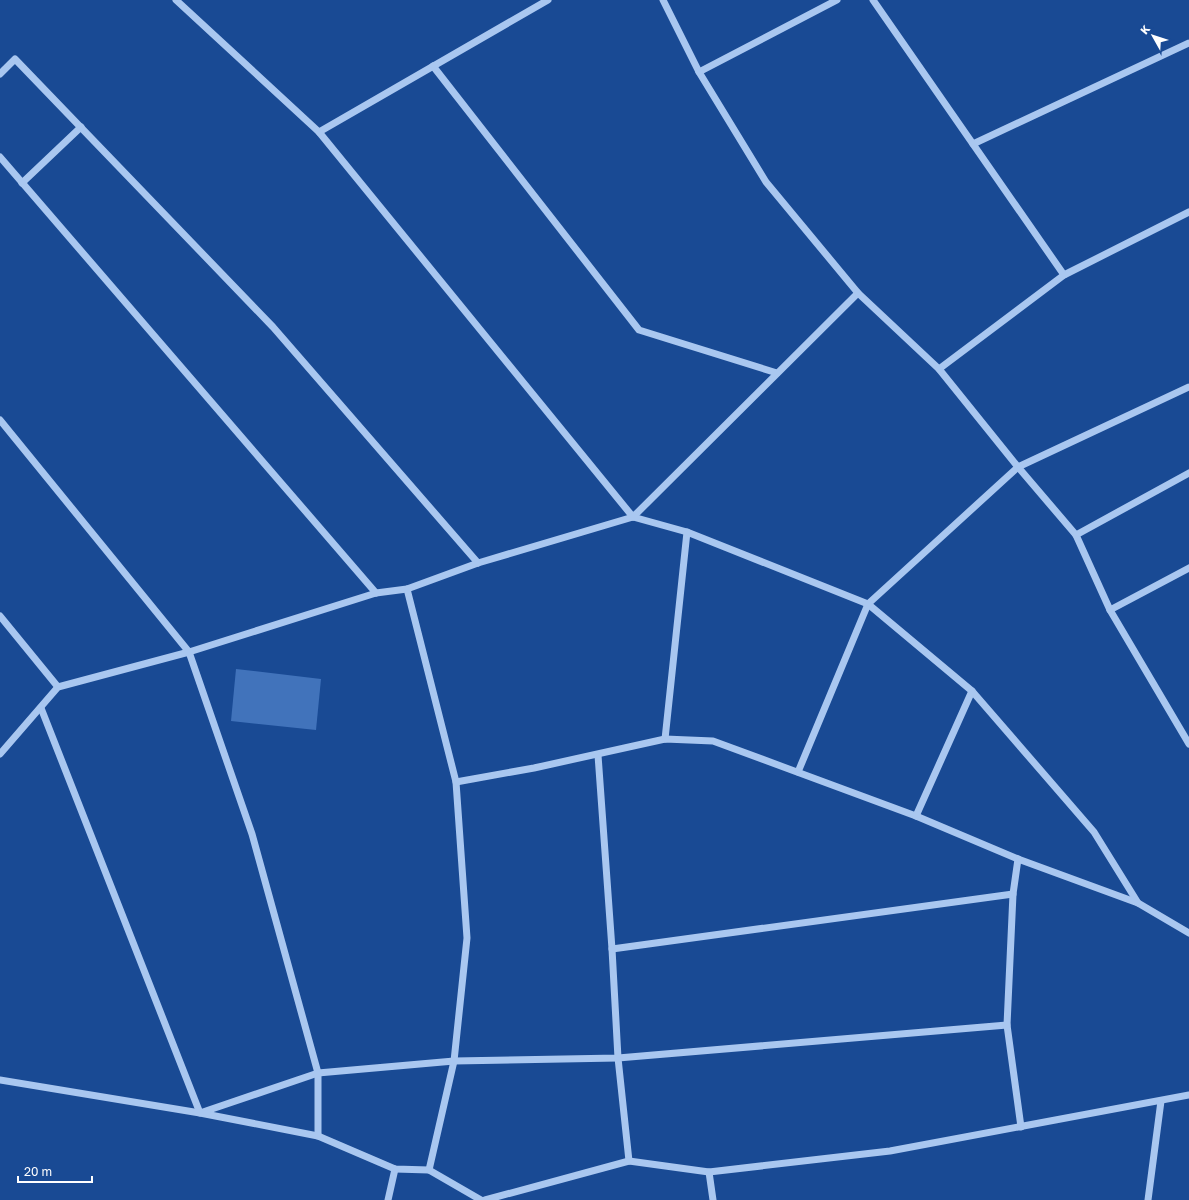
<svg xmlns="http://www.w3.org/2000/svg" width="1189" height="1200" font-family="'Golos Text',sans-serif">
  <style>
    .building { fill: #4173bb }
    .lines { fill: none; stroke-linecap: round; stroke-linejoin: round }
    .minor { stroke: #a9c7f0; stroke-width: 7 }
  </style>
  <rect width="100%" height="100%" fill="#194a94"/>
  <!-- building -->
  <path class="building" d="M236,669L321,679L316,730L231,721Z"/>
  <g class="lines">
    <!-- minor -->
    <g class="minor">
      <path d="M176,0L319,132L633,517L858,293"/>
      <path d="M663,0L699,72L766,182L858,293L939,369L1018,467L1076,535L1110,610L1189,744"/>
      <path d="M873,0L1064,275"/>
      <path d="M433,66L639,330L777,373"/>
      <path d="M699,72L837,0"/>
      <path d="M0,74L15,59L273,327L478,563"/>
      <path d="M319,132L548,0"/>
      <path d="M973,144L1189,43"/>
      <path d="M0,157L376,593"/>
      <path d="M22,183L81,127"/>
      <path d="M939,369L1064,275L1189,212"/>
      <path d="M0,420L189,652L252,834L318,1073V1136"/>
      <path d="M1076,535L1189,473"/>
      <path d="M407,589L456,782L467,938L454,1061L429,1170"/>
      <path d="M1110,610L1189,568"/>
      <path d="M0,616L58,687"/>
      <path d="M41,708L200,1113L318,1073L454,1061L618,1058L1007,1025"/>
      <path d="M665,739L687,532"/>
      <path d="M0,754L58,687L189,652L376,593L407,589L478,563L633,517L687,532L868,604L972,691L1094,832L1138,903L1189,933"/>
      <path d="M598,755L612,949L618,1058L629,1161"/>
      <path d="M798,772L868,604L1018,467L1189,387"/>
      <path d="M456,782L534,768L665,739L713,741L916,816L1018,859L1138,903"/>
      <path d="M916,816L972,691"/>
      <path d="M1018,859L1013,894L1007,1025L1021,1127"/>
      <path d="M612,949L1013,894"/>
      <path d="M0,1080L200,1113L318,1136L395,1169L429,1170L481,1200"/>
      <path d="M709,1172L713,1200"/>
      <path d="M388,1200L395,1169"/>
      <path d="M485,1200L629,1161L709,1172L890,1151L1189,1095"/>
      <path d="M1148,1200L1161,1101"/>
    </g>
  </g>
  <!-- north arrow -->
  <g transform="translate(1153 36) rotate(309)" stroke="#194a94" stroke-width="3" paint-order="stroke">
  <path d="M0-3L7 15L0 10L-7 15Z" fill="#ffffff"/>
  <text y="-6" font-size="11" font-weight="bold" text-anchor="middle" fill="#ffffff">K</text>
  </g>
  <!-- scale -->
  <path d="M18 1176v6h74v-6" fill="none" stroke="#ffffff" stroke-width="2"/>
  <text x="24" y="1176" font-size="12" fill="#ffffff" stroke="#194a94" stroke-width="3" paint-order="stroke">20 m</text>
</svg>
